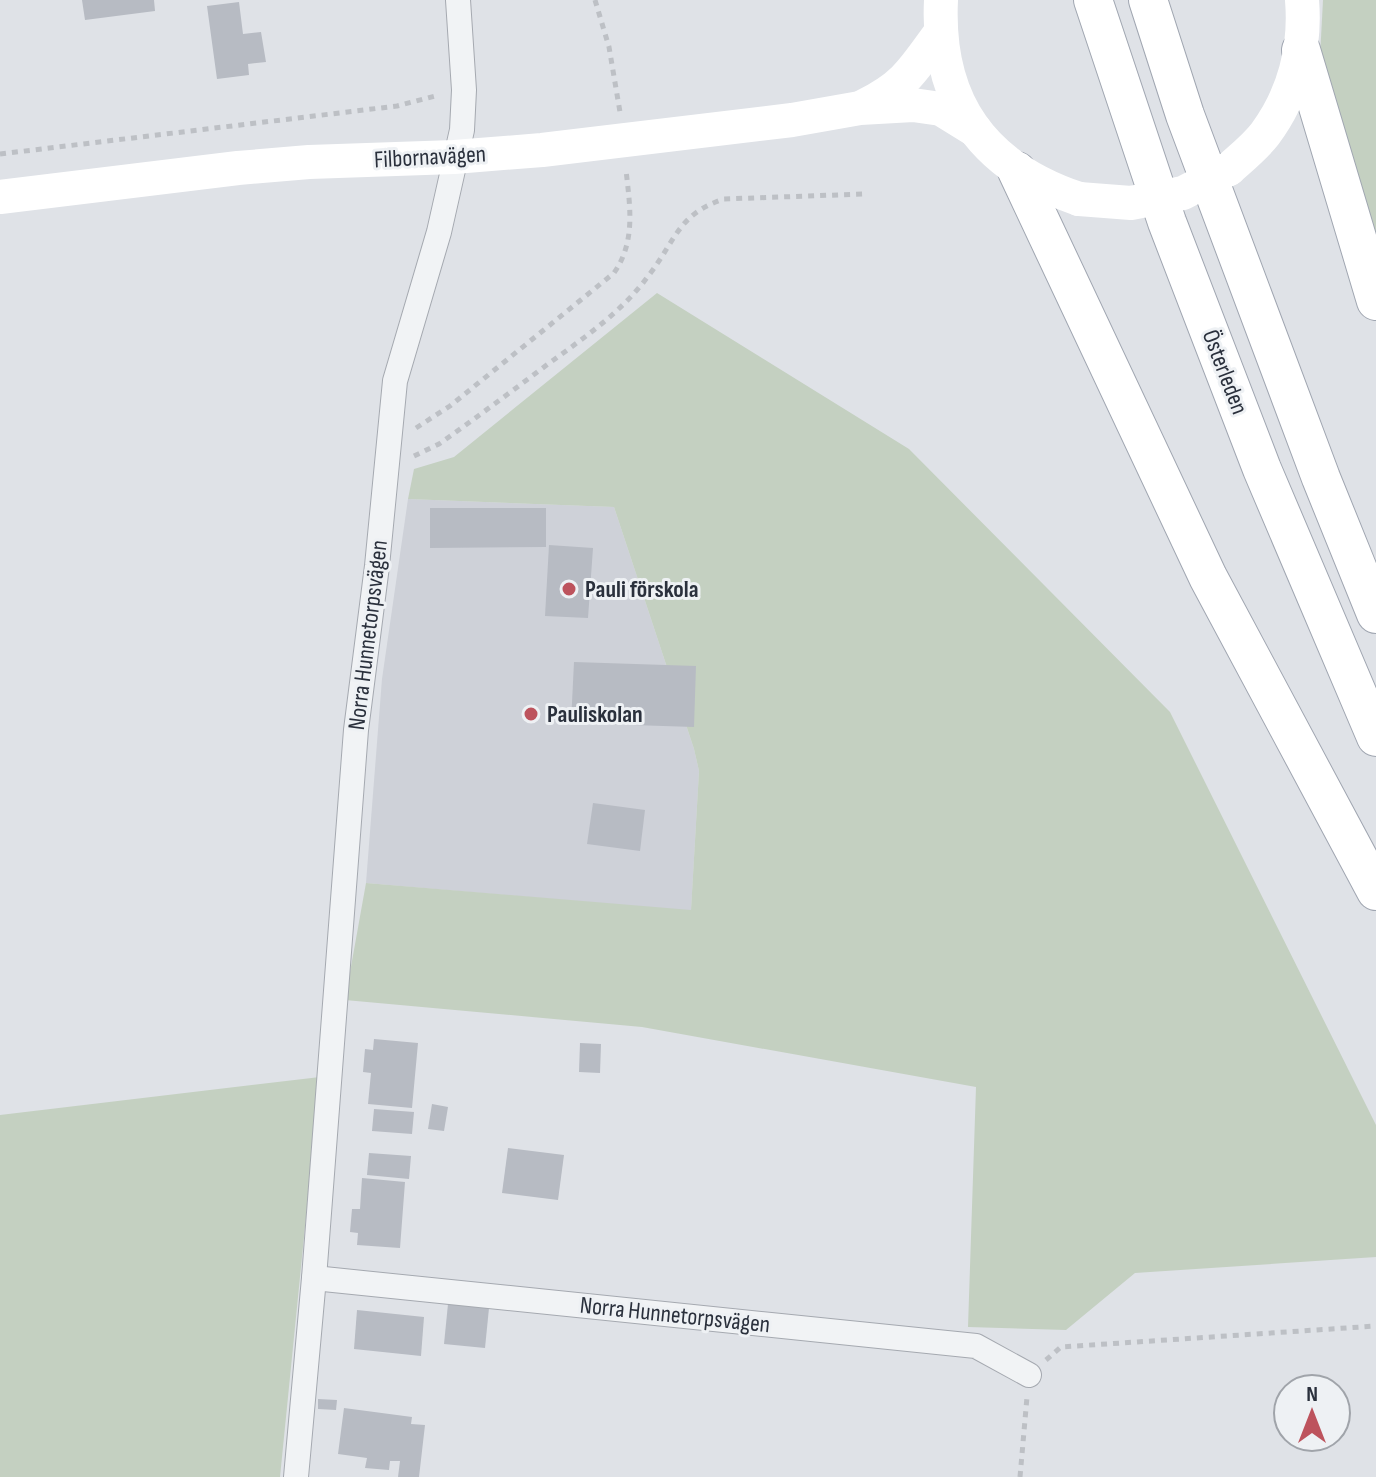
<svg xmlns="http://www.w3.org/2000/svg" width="1376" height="1477" font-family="'Sofia Sans Condensed',sans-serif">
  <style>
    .built { fill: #ced1d8 }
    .green { fill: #c4d0c1 }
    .building { fill: #b7bbc3 }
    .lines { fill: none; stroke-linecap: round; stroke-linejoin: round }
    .street-casing { stroke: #a5a9b0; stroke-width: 26 }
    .primary-casing { stroke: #a0a6b1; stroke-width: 40 }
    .path { stroke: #bdc0c5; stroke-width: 5; stroke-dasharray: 6 6; stroke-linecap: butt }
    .street { stroke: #f1f3f5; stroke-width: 24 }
    .secondary { stroke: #fff; stroke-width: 34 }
    .primary { stroke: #fff; stroke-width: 38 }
    .secondary-bridge { stroke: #fff; stroke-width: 34 }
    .poi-dot { fill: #bd535d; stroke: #eef1f4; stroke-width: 3 }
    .labels { text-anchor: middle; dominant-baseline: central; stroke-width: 6; stroke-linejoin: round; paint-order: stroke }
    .street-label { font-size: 24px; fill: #2a303c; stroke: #eef1f4 }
    .poi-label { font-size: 24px; font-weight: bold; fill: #2a303c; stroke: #eef1f4; text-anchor: start }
  </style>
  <rect width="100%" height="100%" fill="#dfe2e7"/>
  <!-- built -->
  <path class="built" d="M408,499L614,507L694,749L699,771L691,911L366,883L382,679Z"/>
  <!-- green -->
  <g class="green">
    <path d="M1323,0H1376V246L1320,57Z"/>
    <path d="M657,293L909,449L1170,712L1376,1125V1257L1135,1273L1066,1330L968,1327L976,1087L642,1027L345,1000L366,883L691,910L699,771L694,749L614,507L408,499L414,469L454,457Z"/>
    <path d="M320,1077L280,1477H0V1115Z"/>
  </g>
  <!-- building -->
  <g class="building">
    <path d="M82,0H154L155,11L85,20Z"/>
    <path d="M239,2L243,34L261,32L266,62L248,64L249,75L217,79L207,6Z"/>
    <path d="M430,508H546V547L430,548Z"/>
    <path d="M549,545L593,548L588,618L545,616Z"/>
    <path d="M574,662L696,666L694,727L571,723Z"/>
    <path d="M593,803L645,810L640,851L587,844Z"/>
    <path d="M374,1039L418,1043L412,1108L368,1104L371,1073L363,1072L365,1049L373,1050Z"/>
    <path d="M580,1043L601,1044L600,1073L579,1072Z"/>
    <path d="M432,1104L448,1107L444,1131L428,1129Z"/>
    <path d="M374,1109L414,1112L412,1134L372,1131Z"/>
    <path d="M508,1148L564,1155L558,1200L502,1193Z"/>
    <path d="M369,1153L411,1156L409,1179L367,1175Z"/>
    <path d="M362,1178L405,1182L400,1248L357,1245L358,1233L350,1232L352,1209H360Z"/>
    <path d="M448,1304L489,1308L485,1348L444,1344Z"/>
    <path d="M357,1310L424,1317L421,1356L354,1349Z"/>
    <path d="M318,1399L337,1400L336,1410L318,1409Z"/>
    <path d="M344,1408L412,1417L411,1424L425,1425L419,1477H398L400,1461H390L389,1470L365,1468L367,1458L338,1454Z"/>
  </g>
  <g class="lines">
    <defs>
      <g id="street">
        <path d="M314,1278L976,1346L1029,1375"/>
        <path d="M296,1477L314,1278L356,730L377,566L395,381L439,232L462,130L464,90L458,0"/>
      </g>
      <g id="primary">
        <path d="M1093,0L1167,222L1262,469L1376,737"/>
        <path d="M1148,0L1185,115L1321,478L1376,614"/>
        <path d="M1301,50L1376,301"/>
        <path d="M1017,171L1208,577L1376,891"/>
      </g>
    </defs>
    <!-- street casing -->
    <use href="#street" class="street-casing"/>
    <!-- primary casing -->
    <use href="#primary" class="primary-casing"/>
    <!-- path -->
    <g class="path">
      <path d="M595,0L609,47L620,112"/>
      <path d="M0,154L397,106L439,95"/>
      <path d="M416,428L450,406L614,273C636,241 630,207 626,170"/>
      <path d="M414,456L439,444C476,418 512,391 548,364C585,337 622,312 649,275C676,240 678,214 724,199L864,194"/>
      <path d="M1046,1360L1061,1347L1376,1326"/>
      <path d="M1020,1477L1027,1397"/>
    </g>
    <!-- street -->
    <use href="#street" class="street"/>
    <!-- secondary -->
    <g class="secondary">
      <path d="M941,0C936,102 983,167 1079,199"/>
      <path d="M864,106C905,86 913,70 940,33"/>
      <path d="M1229,169C1241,158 1255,147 1265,134C1294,95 1306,48 1302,0"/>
      <path d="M0,197L238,168L309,162L454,157L542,150L792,120L860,108L913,105L941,109L975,130"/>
    </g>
    <!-- primary -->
    <use href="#primary" class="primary"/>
    <!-- secondary-bridge -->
    <path class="secondary-bridge" d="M1079,199L1131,203L1183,193L1229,169"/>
  </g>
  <!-- markers -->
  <g class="poi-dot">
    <circle cx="569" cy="589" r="8"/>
    <circle cx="531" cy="714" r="8"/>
  </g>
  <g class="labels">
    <!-- street labels -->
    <g class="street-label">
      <text transform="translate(430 157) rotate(-3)">Filbornavägen</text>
      <text transform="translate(1225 372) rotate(69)">Österleden</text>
      <text transform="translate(368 635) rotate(-83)">Norra Hunnetorpsvägen</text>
      <text transform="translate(675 1315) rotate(6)">Norra Hunnetorpsvägen</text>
    </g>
    <!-- poi labels -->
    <g class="poi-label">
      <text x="585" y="589">Pauli förskola</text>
      <text x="547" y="714">Pauliskolan</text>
    </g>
  </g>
  <!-- north arrow -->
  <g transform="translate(1312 1413)"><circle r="38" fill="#eef1f4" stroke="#a0a4aa" stroke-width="2"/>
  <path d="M0-6L14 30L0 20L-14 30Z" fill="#bd535d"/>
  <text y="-12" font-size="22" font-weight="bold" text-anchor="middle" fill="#2a303c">N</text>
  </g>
</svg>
